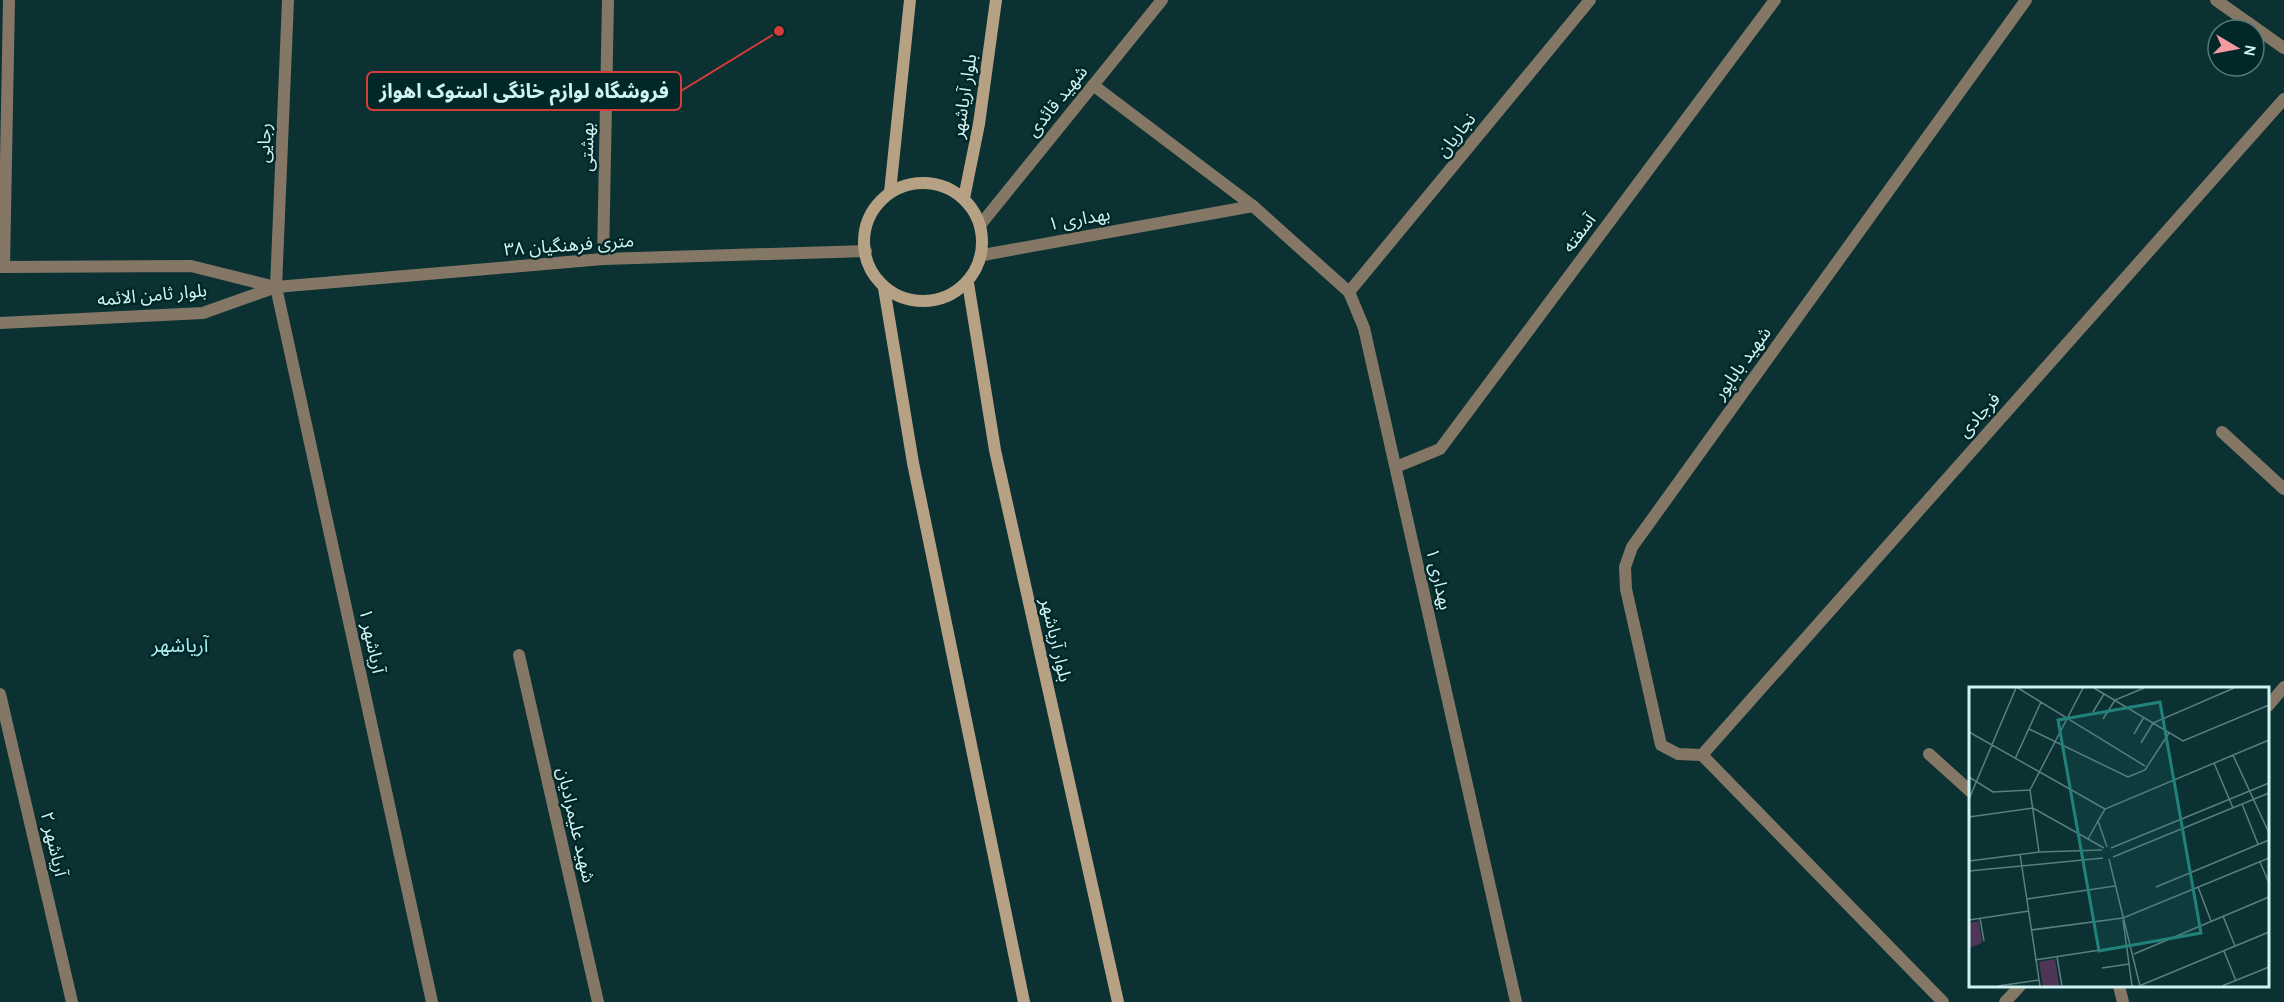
<svg xmlns="http://www.w3.org/2000/svg" width="2284" height="1002" font-family="Karla,'Noto Sans Arabic',sans-serif">
  <style>
    .lines { fill: none; stroke-linecap: round; stroke-linejoin: round }
    .lane { stroke: #847765; stroke-width: 12 }
    .street { stroke: #847765; stroke-width: 12 }
    .secondary { stroke: #b7a184; stroke-width: 12 }
    .labels { text-anchor: middle; dominant-baseline: central; stroke-width: 5; stroke-linejoin: round; paint-order: stroke }
    .street-label { font-size: 18px; fill: #d2f3f3; stroke: #012728 }
    .neighbourhood-label { font-size: 20px; fill: #a7edec; stroke: #012728 }
    .inset-road { fill: none; stroke: #5b7f7f; stroke-width: 1.5 }
    .view { fill: #22827b; fill-opacity: 0.15; stroke: #22827b; stroke-width: 3 }
    .inset-edge { fill: none; stroke: #d2f3f3; stroke-width: 3 }
    .leader { fill: none; stroke: #d63c3c; stroke-width: 2 }
    .callout-dot { fill: #d63c3c; stroke: #012728; stroke-width: 2 }
    .callout { fill: #012728; stroke: #d63c3c; stroke-width: 2 }
    .callout-label { font-size: 20px; text-anchor: middle; font-weight: bold; fill: #d2f3f3 }
  </style>
  <rect width="100%" height="100%" fill="#0b3132"/>
  <g class="lines">
    <!-- lane -->
    <path class="lane" d="M1396,467L1440,449L1775,0"/>
    <!-- street -->
    <g class="street">
      <path d="M288,0L276,287L432,1002"/>
      <path d="M2216,0L2284,48"/>
      <path d="M1093,85L1253,206"/>
      <path d="M981,224L1162,0"/>
      <path d="M983,255L1253,206L1349,292L1364,328L1516,1002"/>
      <path d="M603,259L608,0"/>
      <path d="M0,267L191,266L275,287"/>
      <path d="M4,267L9,0"/>
      <path d="M1349,292L1590,0"/>
      <path d="M0,323L203,313L276,287L603,259L866,251"/>
      <path d="M2222,432L2284,489"/>
      <path d="M519,655L598,1002"/>
      <path d="M0,694L72,1002"/>
      <path d="M2268,706L2284,687"/>
      <path d="M1929,754L1970,791"/>
      <path d="M1702,755L1678,754L1661,745L1626,589L1625,567L1632,547L2026,0"/>
      <path d="M1702,755L2284,99"/>
      <path d="M1702,755L1943,1002"/>
      <path d="M2119,986L2123,1002"/>
      <path d="M2005,1002L2020,986"/>
    </g>
    <!-- secondary -->
    <g class="secondary">
      <circle cx="923" cy="242" r="59"/>
      <path d="M890,192L910,0"/>
      <path d="M964,198L979,124L996,0"/>
      <path d="M968,283L995,450L1118,1002"/>
      <path d="M884,288L913,463L1024,1002"/>
    </g>
  </g>
  <g class="labels">
    <!-- street labels -->
    <g class="street-label">
      <text transform="translate(964 96) rotate(-81)">بلوار آریاشهر</text>
      <text transform="translate(1057 101) rotate(-51)">شهید قائدی</text>
      <text transform="translate(1456 135) rotate(-51)">نجاریان</text>
      <text transform="translate(264 143) rotate(-88)">رجایی</text>
      <text transform="translate(587 147) rotate(-89)">بهشتی</text>
      <text transform="translate(1079 219) rotate(-10)">بهداری ۱</text>
      <text transform="translate(1579 233) rotate(-53)">آسفته</text>
      <text transform="translate(569 245) rotate(-4)">۳۸ متری فرهنگیان</text>
      <text transform="translate(152 295) rotate(-5)">بلوار ثامن الائمه</text>
      <text transform="translate(1742 363) rotate(-54)">شهید باباپور</text>
      <text transform="translate(1979 415) rotate(-48)">فرجادی</text>
      <text transform="translate(1439 579) rotate(77)">بهداری ۱</text>
      <text transform="translate(1056 640) rotate(77)">بلوار آریاشهر</text>
      <text transform="translate(372 641) rotate(78)">آریاشهر ۱</text>
      <text transform="translate(576 825) rotate(77)">شهید علیمرادیان</text>
      <text transform="translate(54 844) rotate(77)">آریاشهر ۲</text>
    </g>
    <!-- neighbourhood labels -->
    <g class="neighbourhood-label">
      <text x="180" y="645">آریاشهر</text>
    </g>
  </g>
  <!-- overview -->
  <g transform="translate(1969 687)">
    <rect width="300" height="300" fill="#0b3132"/>
    <path d="M10,234L13,256L0,261V236ZM86,272L90,299H74L70,275Z" fill="#4f3659"/>
    <path class="inset-road" d="M49,1L176,79M125,1L214,54L300,18M124,25L135,7M134,32L146,13L175,1M60,42L159,90L176,83L200,46M0,45L136,122M165,47L175,30M172,56L184,36L265,1M264,68L300,146M46,72L72,15M245,76L264,121M0,90L24,105L61,103M61,103L114,1M61,103L70,165M0,112L47,1M273,117L289,157M0,130L64,121L135,161M119,152L129,134M138,160L129,134L136,122L300,53M142,161L300,96M51,167L71,299M144,170L300,106M140,172L171,299M0,174L70,165L133,163M291,175L300,196M0,184L134,171M187,200L300,153M229,200L242,234M58,212L146,199M254,229L266,259M11,231L15,254M0,233L60,224M154,233L163,299M62,243L154,231L300,171M255,264L267,294M165,267L300,210M88,270L93,299M66,273L157,259M133,281L160,277M29,299L70,293M170,299L300,245M253,299L300,280"/>
    <path class="view" d="M191,15L232,246L130,264L89,33Z"/>
    <rect width="300" height="300" class="inset-edge"/>
  </g>
  <!-- callouts -->
  <path class="leader" d="M779 31L681 91"/>
  <circle class="callout-dot" cx="779" cy="31" r="6"/>
  <rect class="callout" x="367" y="72" width="314" height="38" rx="6"/>
  <g class="callout-label">
    <text x="524" y="98">فروشگاه لوازم خانگی استوک اهواز</text>
  </g>
  <!-- north arrow -->
  <g transform="translate(2236 48) rotate(100)"><circle r="28" fill="#012728" stroke="#557979" stroke-width="1.5"/>
  <path d="M0-4.5L10 22L0 15L-10 22Z" fill="#f49aa1"/>
  <text y="-9" font-size="16" font-weight="bold" text-anchor="middle" fill="#d2f3f3">N</text>
  </g>
</svg>
